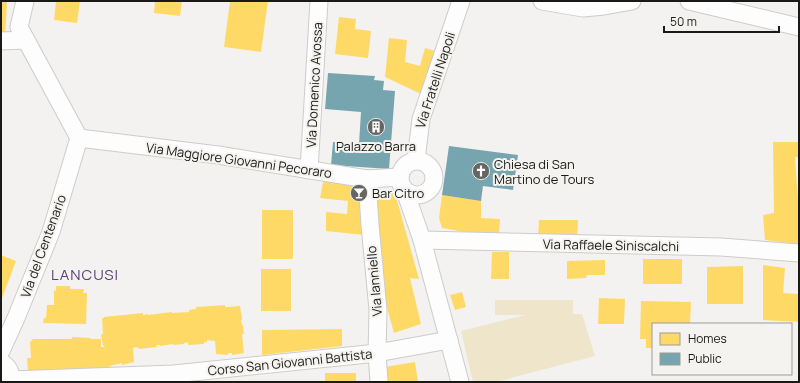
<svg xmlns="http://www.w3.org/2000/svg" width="800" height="383" font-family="Manrope,sans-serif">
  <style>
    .green { fill: #eee5cb }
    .homes { fill: #ffd966 }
    .public { fill: #76a5af }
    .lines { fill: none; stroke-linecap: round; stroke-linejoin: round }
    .minor-casing { stroke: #cdcccb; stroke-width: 19 }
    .minor { stroke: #fdfdfd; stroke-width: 17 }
    .labels { text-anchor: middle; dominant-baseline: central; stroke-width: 4; stroke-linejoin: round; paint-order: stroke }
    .street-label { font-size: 13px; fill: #191917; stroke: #f4f3ef }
    .poi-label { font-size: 13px; fill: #191917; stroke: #f4f3ef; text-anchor: start }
    .quarter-label { font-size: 15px; letter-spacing: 1px; fill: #563f7b; stroke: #f4f3ef }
  </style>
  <rect width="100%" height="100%" fill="#f3f2f0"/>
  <!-- green -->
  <path class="green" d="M495,300H573V314H582L595,356L496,382H473L461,331L525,315H495Z"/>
  <!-- homes -->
  <g class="homes">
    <path d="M1,1H7L5,39H1Z"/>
    <path d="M56,1H80L77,23L54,20Z"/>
    <path d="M155,1H182L180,16L154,13Z"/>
    <path d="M230,1H268L261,52L224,47Z"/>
    <path d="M339,17L356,19L355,29L371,31L368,58L335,54Z"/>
    <path d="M389,38L407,40L405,62L420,66L425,48L439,52L423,95L385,77Z"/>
    <path d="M773,142H799V157H795L799,215L798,244L765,240L763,215L774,213Z"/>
    <path d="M324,178L363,186L365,235L326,231V212L347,214L348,201L320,198Z"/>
    <path d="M374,191L395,193L419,279L410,278L421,324L394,333L379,279Z"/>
    <path d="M442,195L481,201V218L500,219L499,235L476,234L442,228L439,218Z"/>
    <rect x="262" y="210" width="31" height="49"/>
    <path d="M539,220H578L577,239L538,238Z"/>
    <path d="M492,252H509V279H491Z"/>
    <path d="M1,255L16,261L1,301Z"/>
    <rect x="643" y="259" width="39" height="25"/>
    <path d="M605,260V275H587L586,278L567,279V261Z"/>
    <path d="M763,265L785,268L783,293L799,294V322L763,320Z"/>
    <path d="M743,266V304H707V267Z"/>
    <rect x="261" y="269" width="30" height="42"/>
    <path d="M56,286H70V289H84L83,293H87L86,324L43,323L44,318H46L47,305H54V290L56,291Z"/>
    <path d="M462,292L466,307L455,310L450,295Z"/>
    <path d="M599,298L625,299L624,324H598Z"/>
    <path d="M641,301L691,302L690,324H653V348H646V339H640Z"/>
    <path d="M225,305V307H228L240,306L242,319L241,320L242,325H243L244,334H242L244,353L232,355V353H228V355L216,354L215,341L207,340V342H204V344L188,345V342L184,343V344L173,345V344L160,346V345H156L157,347L140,349L136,347L133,348L134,362L122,365V363L110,366L109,368L28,371L27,358H31L30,342L33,339H72V337L91,338L90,339H101V347H105L103,345L101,334H103L102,318H104V317L143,313V315L148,314V315L172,312V313L189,312V310L196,309V307Z"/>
    <path d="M342,329V346L262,355V330Z"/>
    <path d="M415,362L418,382H386L385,367Z"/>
    <rect x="325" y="373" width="31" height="9"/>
  </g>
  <!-- public -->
  <g class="public">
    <path d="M328,73L375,76L374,80L384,81L383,90L395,91L389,169L331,165L333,142L359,144L361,112L325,109Z"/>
    <path d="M449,146L518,155L513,190L483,186L481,201L442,195Z"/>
  </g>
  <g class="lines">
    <defs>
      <g id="minor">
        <path d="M25,1L19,27L79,138"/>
        <path d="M542,1L583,8L604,6L632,1"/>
        <path d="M689,1L799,27"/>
        <path d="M1,41L26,40"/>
        <path d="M79,138L218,155L367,179L400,177"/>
        <path d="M416,160L421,119L461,1"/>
        <circle cx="417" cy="178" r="17"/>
        <path d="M309,170L319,1"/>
        <path d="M367,179L370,225L378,310L377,353L379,382"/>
        <path d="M405,191L422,240L460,382"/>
        <path d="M422,240L721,247L799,253"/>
        <path d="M1,351L16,318L51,232L79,138"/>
        <path d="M1,362C9,367 12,373 10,382"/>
        <path d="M11,380L174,374L377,353L449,340"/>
      </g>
    </defs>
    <!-- minor casing -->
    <use href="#minor" class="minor-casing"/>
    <!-- minor -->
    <use href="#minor" class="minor"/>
  </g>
  <!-- icons -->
  <defs>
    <symbol id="building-disc" viewBox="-11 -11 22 22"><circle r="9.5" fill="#656563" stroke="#f4f3ef"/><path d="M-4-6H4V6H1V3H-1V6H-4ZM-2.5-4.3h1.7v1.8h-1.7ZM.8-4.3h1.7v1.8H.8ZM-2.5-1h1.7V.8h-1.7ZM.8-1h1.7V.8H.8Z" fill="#fff"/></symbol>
    <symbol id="church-disc" viewBox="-11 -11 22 22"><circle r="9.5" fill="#656563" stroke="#f4f3ef"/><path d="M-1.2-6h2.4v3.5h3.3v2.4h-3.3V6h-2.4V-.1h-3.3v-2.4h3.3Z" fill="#fff"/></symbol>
    <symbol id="bar-disc" viewBox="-11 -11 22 22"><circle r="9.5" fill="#656563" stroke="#f4f3ef"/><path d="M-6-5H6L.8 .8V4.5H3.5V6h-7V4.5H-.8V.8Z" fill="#fff"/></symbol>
  </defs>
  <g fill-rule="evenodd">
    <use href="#building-disc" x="366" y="117" width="20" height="20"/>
    <use href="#church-disc" x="471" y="161" width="20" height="20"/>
    <use href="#bar-disc" x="349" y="183" width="20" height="20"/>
  </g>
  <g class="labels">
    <!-- street labels -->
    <g class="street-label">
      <text transform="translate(435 80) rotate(-72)">Via Fratelli Napoli</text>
      <text transform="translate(314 85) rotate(-87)">Via Domenico Avossa</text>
      <text transform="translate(239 160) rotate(8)">Via Maggiore Giovanni Pecoraro</text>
      <text transform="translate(611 245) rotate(1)">Via Raffaele Siniscalchi</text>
      <text transform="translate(43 246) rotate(-70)">Via del Centenario</text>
      <text transform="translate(374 281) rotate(-95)">Via Ianniello</text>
      <text transform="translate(290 362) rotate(-6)">Corso San Giovanni Battista</text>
    </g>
    <!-- poi labels -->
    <g class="poi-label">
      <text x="376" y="146" text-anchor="middle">Palazzo Barra</text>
      <text x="494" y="164">Chiesa di San<tspan x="494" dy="15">Martino de Tours</tspan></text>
      <text x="372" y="193">Bar Citro</text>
    </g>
    <!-- quarter labels -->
    <g class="quarter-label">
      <text x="85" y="274">LANCUSI</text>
    </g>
  </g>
  <!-- border -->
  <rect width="800" height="383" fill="none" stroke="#191917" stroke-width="4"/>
  <!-- legend -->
  <rect x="652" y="323" width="140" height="52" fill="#f4f3ef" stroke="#9c9c99"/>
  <rect x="660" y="333" width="20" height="12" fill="#ffd966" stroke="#9c9c99"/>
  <text x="688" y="343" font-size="12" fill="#191917">Homes</text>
  <rect x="660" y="353" width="20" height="12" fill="#76a5af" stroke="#9c9c99"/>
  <text x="688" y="363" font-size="12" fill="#191917">Public</text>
  <!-- scale -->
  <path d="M664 26v6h115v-6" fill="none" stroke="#191917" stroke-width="2"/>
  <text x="670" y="26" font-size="12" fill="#191917" stroke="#f4f3ef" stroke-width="3" paint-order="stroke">50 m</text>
</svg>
